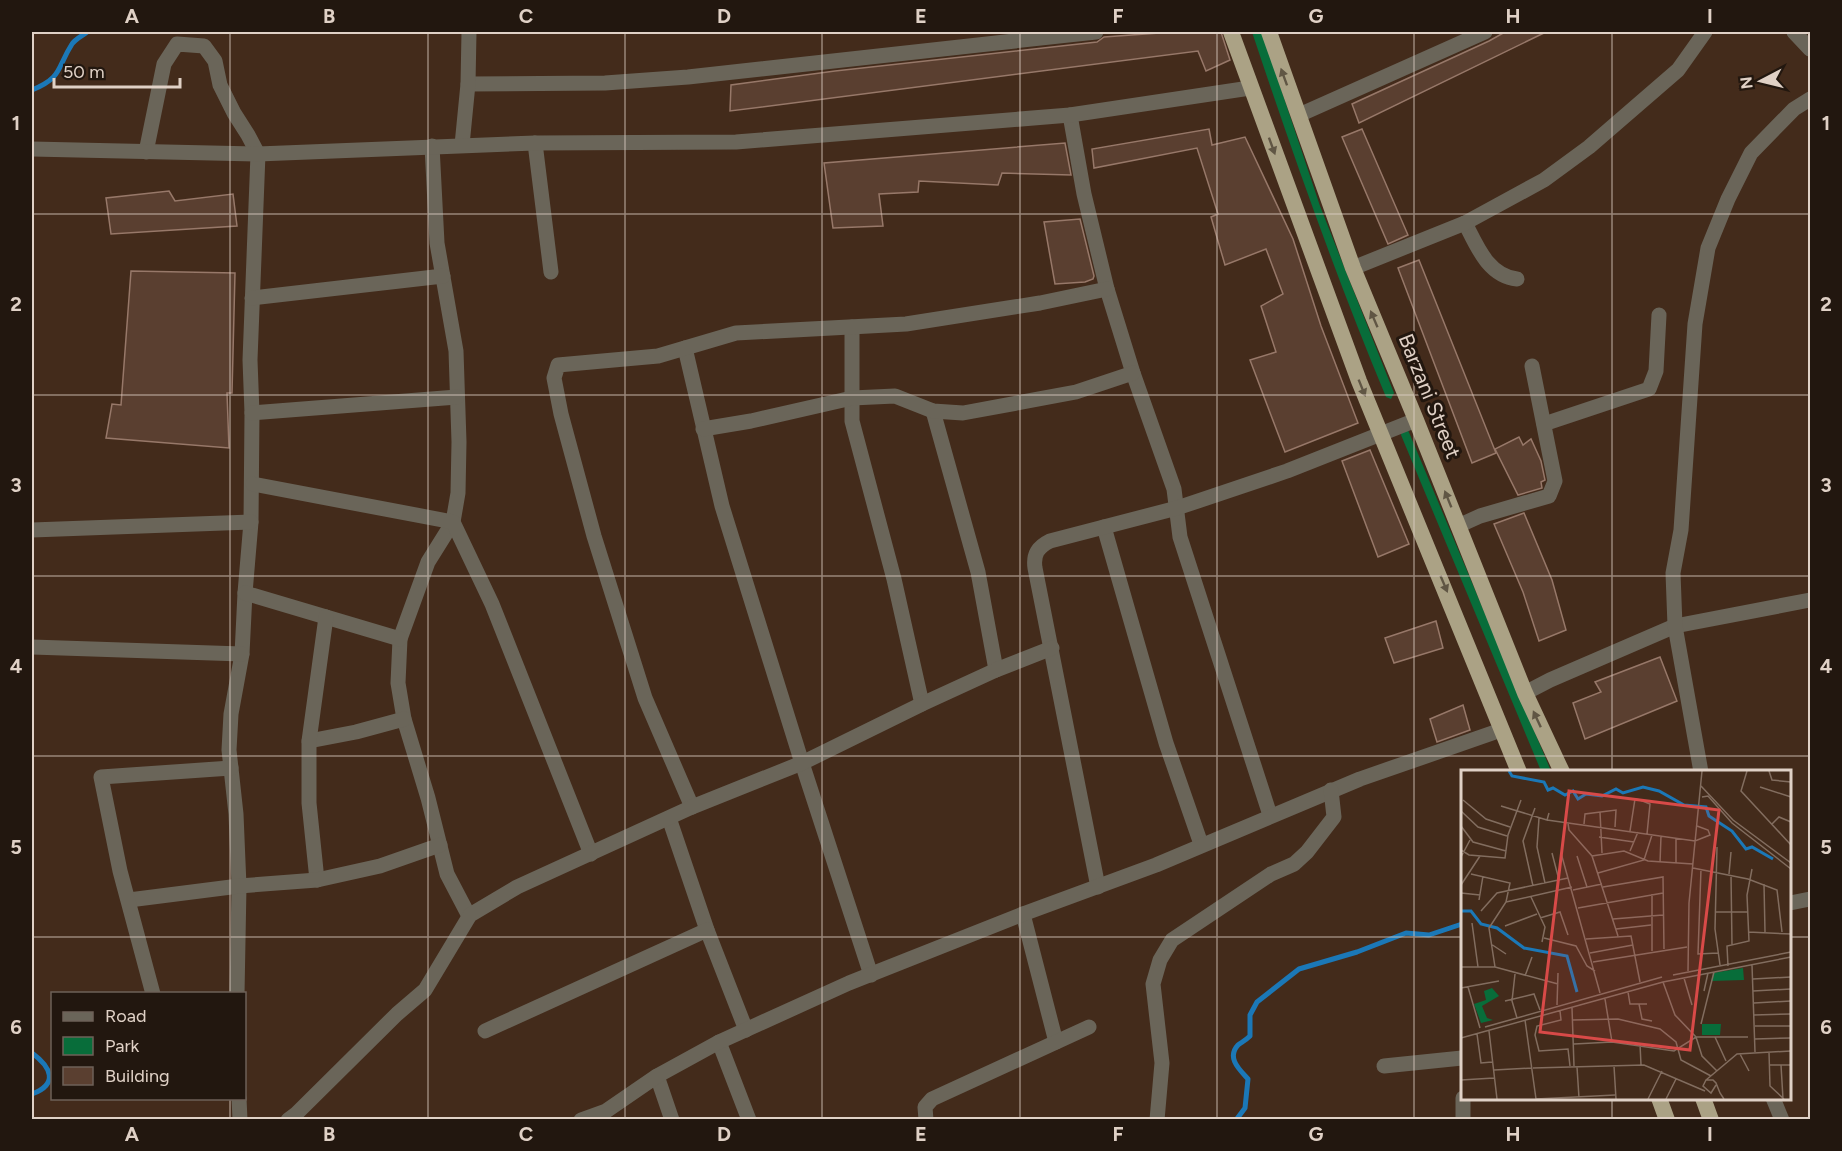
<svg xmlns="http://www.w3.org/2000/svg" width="1842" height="1151" font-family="Figtree,sans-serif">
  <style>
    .park { fill: #086d3a }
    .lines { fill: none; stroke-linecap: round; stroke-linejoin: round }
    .stream { stroke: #1b78b7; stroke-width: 5 }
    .building { fill: #5a3f30; stroke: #977869; stroke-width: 1.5 }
    .minor { stroke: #6a6559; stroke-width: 15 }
    .tertiary { stroke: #6a6559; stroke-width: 15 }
    .trunk { stroke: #aba285; stroke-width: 16 }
    .oneway { fill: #605644 }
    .grid { fill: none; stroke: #e0d1c6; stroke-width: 1.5; stroke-opacity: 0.55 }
    .labels { text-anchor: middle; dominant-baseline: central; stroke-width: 6; stroke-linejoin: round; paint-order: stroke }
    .street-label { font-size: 21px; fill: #e0d1c6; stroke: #22170f }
    .inset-river { fill: none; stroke: #1b78b7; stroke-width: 3 }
    .inset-road { fill: none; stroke: #826d5f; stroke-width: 1.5 }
    .view { fill: #d84a48; fill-opacity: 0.15; stroke: #d84a48; stroke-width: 3 }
    .inset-edge { fill: none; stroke: #e0d1c6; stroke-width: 3 }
    .neatline { fill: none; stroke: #e0d1c6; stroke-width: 2 }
    .grid-label { font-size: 20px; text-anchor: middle; font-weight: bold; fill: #e0d1c6 }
  </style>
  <rect width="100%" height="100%" fill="#432b1b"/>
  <!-- park -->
  <g class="park">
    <path d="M1252,32H1262L1320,206L1394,393L1391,399L1386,397C1336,277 1293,155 1252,32Z"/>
    <path d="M1402,429L1408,430L1551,771H1541L1401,435Z"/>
  </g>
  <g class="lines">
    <!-- stream -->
    <g class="stream">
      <path d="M32,90C63,77 56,69 72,44C75,39 82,36 87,32"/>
      <path d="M32,1053C51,1067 59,1084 32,1094"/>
      <path d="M1236,1120L1245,1108L1248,1079C1240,1070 1226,1058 1238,1045C1242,1042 1246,1040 1250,1036V1015L1257,1002L1299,969L1357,952L1406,933L1429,935L1462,924"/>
    </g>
  </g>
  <!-- building -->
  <g class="building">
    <path d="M1157,32H1221L1230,60L1206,71L1198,51L730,111L731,85L835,71L1097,42L1104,37L1158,33Z"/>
    <path d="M1505,32H1546L1359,123L1352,104L1489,41Z"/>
    <path d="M1209,129L1212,145L1245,137L1293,239L1321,326L1358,423L1285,452L1250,360L1276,352L1261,306L1283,294L1266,249L1225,265L1211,217L1218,214L1197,148L1094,168L1092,149Z"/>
    <path d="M1362,129L1408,235L1388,244L1342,137Z"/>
    <path d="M1065,143L1071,175L1002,173L998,185L919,181L918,192L879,194L883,226L833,228L824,163Z"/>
    <path d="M169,191L175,201L233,194L237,226L111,234L106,198Z"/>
    <path d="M1080,219L1094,276L1093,279L1085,282L1055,284L1044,222Z"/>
    <path d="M1419,260L1496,453L1472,463L1398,268Z"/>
    <path d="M131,271L235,273L232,393H227L229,448L106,438L112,404L121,405Z"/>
    <path d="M1519,437L1523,445L1531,439L1541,461L1545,480L1541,482L1542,488L1518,495L1495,449Z"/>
    <path d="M1370,450L1409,544L1378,557L1342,461Z"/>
    <path d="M1524,513L1552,580L1566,630L1539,641L1523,592L1494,524Z"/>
    <path d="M1436,621L1443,648L1394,663L1385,638Z"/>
    <path d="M1660,657L1677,701L1585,739L1573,703L1601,692L1595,682Z"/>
    <path d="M1463,705L1470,730L1437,742L1430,719Z"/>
  </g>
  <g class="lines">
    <!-- minor -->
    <g class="minor">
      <path d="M1794,32L1810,49"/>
      <path d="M468,84L605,83L688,77L1096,32"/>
      <path d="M1070,115L1084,194L1107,289L1133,373L1174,489L1180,537L1270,815"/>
      <path d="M1299,115L1485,32"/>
      <path d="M535,143L551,272"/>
      <path d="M462,145L468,84L469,32"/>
      <path d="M432,146L437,243L456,351L459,442L458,493L453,522L428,562L400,639L398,683L404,719L428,798L447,874L469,916"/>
      <path d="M146,152L164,64L177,44L204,46L215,61L220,85L234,113L248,135L258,154L250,360L252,413L251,522L245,593L242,654L231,714L229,750L236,814L239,886L237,994"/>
      <path d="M1465,223C1477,246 1488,276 1517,279"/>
      <path d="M1353,268L1465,223L1544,180L1589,147L1678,70L1705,32"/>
      <path d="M252,298L443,276"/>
      <path d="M852,327V421L894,579L922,704"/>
      <path d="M685,348L722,506L802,763L871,975"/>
      <path d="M933,411L978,572L996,670"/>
      <path d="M252,413L457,397"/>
      <path d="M1544,424L1649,389L1656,371L1659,315"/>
      <path d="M703,429L751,421L852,398L895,396L933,411L963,413L1076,392L1133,373"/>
      <path d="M253,484L453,522L492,604L591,854"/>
      <path d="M1458,526L1480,516L1549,496L1555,481L1532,366"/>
      <path d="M1104,527L1166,743L1201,844"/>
      <path d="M32,530L251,522"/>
      <path d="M245,593L400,639"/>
      <path d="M32,647L242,654"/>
      <path d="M1525,693L1550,680L1675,626L1810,600"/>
      <path d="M309,741L356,732L404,719"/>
      <path d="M1701,772L1675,626L1673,573L1681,530L1695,324L1708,248L1728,199L1751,153L1794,109L1810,99"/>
      <path d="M692,807L645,698L594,536L561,414L554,378L558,365L658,356L736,333L906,324L1040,303L1107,289"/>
      <path d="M669,818L707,930L746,1030"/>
      <path d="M317,880L309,803V741L326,617"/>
      <path d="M1098,887L1035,568C1033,554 1038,547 1050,541L1177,508L1287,471L1416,420"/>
      <path d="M129,900L239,886L317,880L380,866L440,845"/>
      <path d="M1790,903L1810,899"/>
      <path d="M1023,914L1056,1042"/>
      <path d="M153,994L120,871L101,777L231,768"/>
      <path d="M485,1031L707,930"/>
      <path d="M719,1042L749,1120"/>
      <path d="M1384,1066L1462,1058"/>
      <path d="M657,1076L672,1120"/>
      <path d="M239,1098L240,1120"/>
      <path d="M1773,1098L1782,1120"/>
      <path d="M288,1120L296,1114L397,1014L425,990L470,915L517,887L692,807L802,763L922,704L996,670L1052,648"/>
      <path d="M581,1120L606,1111L657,1076L719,1042L849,983L1023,914L1156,865L1360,779L1501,730"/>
      <path d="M926,1120L925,1107L932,1099L1089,1027"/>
      <path d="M1157,1120L1162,1063L1153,984L1160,960L1172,940L1271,874L1294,864L1307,852L1334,817L1331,790"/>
      <path d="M1463,1120V1098"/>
    </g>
    <!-- tertiary -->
    <path class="tertiary" d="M32,149L258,154L535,143L736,142L1070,115L1250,88"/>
    <!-- trunk -->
    <g class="trunk">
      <path d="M1231,32L1359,381L1519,772"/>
      <path d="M1269,32L1353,268L1416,420L1525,693L1562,772"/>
      <path d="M1659,1098L1667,1120"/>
      <path d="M1703,1098L1711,1120"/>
    </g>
  </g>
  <!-- one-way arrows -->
  <defs><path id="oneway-solid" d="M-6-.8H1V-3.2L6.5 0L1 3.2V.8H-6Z" transform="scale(1.5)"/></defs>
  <g class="oneway">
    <use href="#oneway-solid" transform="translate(1284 77) rotate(-110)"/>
    <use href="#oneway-solid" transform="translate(1272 146) rotate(70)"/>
    <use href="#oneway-solid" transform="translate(1374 319) rotate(-113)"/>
    <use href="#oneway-solid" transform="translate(1362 388) rotate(68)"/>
    <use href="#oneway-solid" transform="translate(1448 499) rotate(-112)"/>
    <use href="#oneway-solid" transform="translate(1444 584) rotate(67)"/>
    <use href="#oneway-solid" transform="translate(1537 719) rotate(-115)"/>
  </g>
  <!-- grid -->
  <path class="grid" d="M230,32V994M428,32V1120M625,32V1120M822,32V1120M1020,32V1120M1217,32V1120M1414,32V1120M1612,32V772M32,214H1810M32,395H1810M32,576H1810M32,756H1810M32,937H1462M1790,937H1810M230,1098V1120M1612,1098V1120"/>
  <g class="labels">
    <!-- street labels -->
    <g class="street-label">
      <text transform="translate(1430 396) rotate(68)">Barzani Street</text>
    </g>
  </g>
  <!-- overview -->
  <g transform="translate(1461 770)">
    <rect width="330" height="330" fill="#432b1b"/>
    <path d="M282,198L283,210L250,211L252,203ZM31,218L38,226L21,236L26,248L32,250L20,253L13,234L25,230L23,221ZM241,254H260L259,265H241Z" fill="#086d3a"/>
    <path class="inset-river" d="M48,1L51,6L83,12L87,20L92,18L104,25L112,21L117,29L125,24L141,26L155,19L162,23L182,17L198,21L223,35L245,37L248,46L271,61L285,79L291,77L312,89M0,141H10L20,154L36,158L63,178L106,186L116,222"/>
    <path class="inset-road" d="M286,1L280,21L330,75M308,1L311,10L330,12M240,16L272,50L330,93M299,17L330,27M241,27L247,26L271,53L330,99M2,30L25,49L49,57M40,36L86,50L88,43M0,41L17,57L46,66M139,42L141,83M78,48L76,77L84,113M86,50L234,71L249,65L247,60L236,56M107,53L108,60L131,86L157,166M123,54L124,44L155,40L154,57M311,54L318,47L330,52M0,56L12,72L45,81M169,61L174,29L179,30L189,34L186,64M138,67L173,72M256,77L254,159L259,195M0,80L8,85L44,88L47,65L60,30M169,81L177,62M91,83L98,110M100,83L139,223M116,86L126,117M131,86L163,81L187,91L232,94M0,87L9,70M199,93L200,66M215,93V68M232,98L287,109L316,120L321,162M240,99L237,184L257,183M137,103L183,90L191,65M10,104L49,113L45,132L28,158L34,197M268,104L270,82M270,105L271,175M303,114L304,162M0,115L19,86M72,116L62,71L74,38M142,117L202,107L203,179M112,120L141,114M0,123L19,125M191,124V181M70,127L84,157L81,172M18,130L22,106M45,132L111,117M117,138L202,123M20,141L36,123L107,108M254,142H287M79,148L99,142L107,165M152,149L202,145M11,153L17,197M44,156L76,144M155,159L190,155M287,162L330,164M83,168L115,176L126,196L134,201M125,169L170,166L179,212M30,174L45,184M129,183L172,175M132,192L226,177M291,195L294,282M267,196L266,176L288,171L286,125L291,99M0,197H34L97,214M227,201L228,133L241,1M54,204L51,231L56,248M212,205L330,182M64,206L71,187M223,208L231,235M292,209L330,207M202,212L214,245L235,267L241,286L256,301M7,217L19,258M0,218L38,211M243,221L247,203M292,221L330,219M167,222L169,234H186M144,229L151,272M44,231L73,224L79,240M293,233L330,231M178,234L181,249L191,251M96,235L97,203M111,238L113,296M99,241L100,250L76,256L74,265L78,281L107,279L109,296M293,245L330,244M64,250L75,329M111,250L157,249L199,259L215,272L220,290L250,306M240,254L253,202M294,256H330M24,257L201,207M28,261L36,329M16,264L20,293L31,292M0,268L202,212L330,187M294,269L330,268M113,274L151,272L213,281L235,267H254M179,274L180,295M308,282L309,316L323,329M279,284L288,301M265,291L254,267H287M308,295H330M320,295L322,329M153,296L155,329M116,297L118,328M72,298L183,295L244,321M33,300L71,298M0,310L33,308M245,310L276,284L330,281M255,315L250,323L242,316L245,310H252L255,313L259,323L263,329M75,329L154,325M187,329L201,301M205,329L215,309"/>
    <path class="view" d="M108,21L258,40L229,280L79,262Z"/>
    <rect width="330" height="330" class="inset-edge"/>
  </g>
  <!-- border -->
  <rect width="1842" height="1151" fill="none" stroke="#22170f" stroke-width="66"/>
  <!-- legend -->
  <rect x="51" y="992" width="195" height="108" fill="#22170f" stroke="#6e6158" stroke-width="1.5"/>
  <rect x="63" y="1012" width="30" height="9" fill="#6a6559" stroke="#6e6158" stroke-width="1.5"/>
  <text x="105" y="1022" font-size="18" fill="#e0d1c6">Road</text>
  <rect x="63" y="1037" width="30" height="18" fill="#086d3a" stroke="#6e6158" stroke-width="1.5"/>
  <text x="105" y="1052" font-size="18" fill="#e0d1c6">Park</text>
  <rect x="63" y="1067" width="30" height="18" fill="#5a3f30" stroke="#6e6158" stroke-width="1.5"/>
  <text x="105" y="1082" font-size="18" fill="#e0d1c6">Building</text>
  <!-- north arrow -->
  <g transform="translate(1761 81) rotate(263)" stroke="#22170f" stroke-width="4.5" paint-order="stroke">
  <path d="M0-4.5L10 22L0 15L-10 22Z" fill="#e0d1c6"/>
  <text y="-9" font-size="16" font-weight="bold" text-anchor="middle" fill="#e0d1c6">N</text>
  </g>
  <!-- scale -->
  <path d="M54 78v9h126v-9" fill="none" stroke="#e0d1c6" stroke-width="3"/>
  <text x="63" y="78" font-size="18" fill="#e0d1c6" stroke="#22170f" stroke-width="4.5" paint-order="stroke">50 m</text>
  <rect x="33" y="33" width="1776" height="1085" class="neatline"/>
  <g class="grid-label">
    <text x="132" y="23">A</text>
    <text x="329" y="23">B</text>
    <text x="526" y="23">C</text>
    <text x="724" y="23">D</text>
    <text x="921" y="23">E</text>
    <text x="1118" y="23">F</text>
    <text x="1316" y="23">G</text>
    <text x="1513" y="23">H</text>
    <text x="1710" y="23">I</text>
    <text x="16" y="130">1</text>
    <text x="1826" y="130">1</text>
    <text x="16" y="311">2</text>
    <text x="1826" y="311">2</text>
    <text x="16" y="492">3</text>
    <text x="1826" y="492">3</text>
    <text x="16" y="673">4</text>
    <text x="1826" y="673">4</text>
    <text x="16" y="854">5</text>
    <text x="1826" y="854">5</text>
    <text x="16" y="1034">6</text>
    <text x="1826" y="1034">6</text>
    <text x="132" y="1141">A</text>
    <text x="329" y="1141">B</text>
    <text x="526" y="1141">C</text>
    <text x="724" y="1141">D</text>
    <text x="921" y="1141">E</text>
    <text x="1118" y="1141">F</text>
    <text x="1316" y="1141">G</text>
    <text x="1513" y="1141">H</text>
    <text x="1710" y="1141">I</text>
  </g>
</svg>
